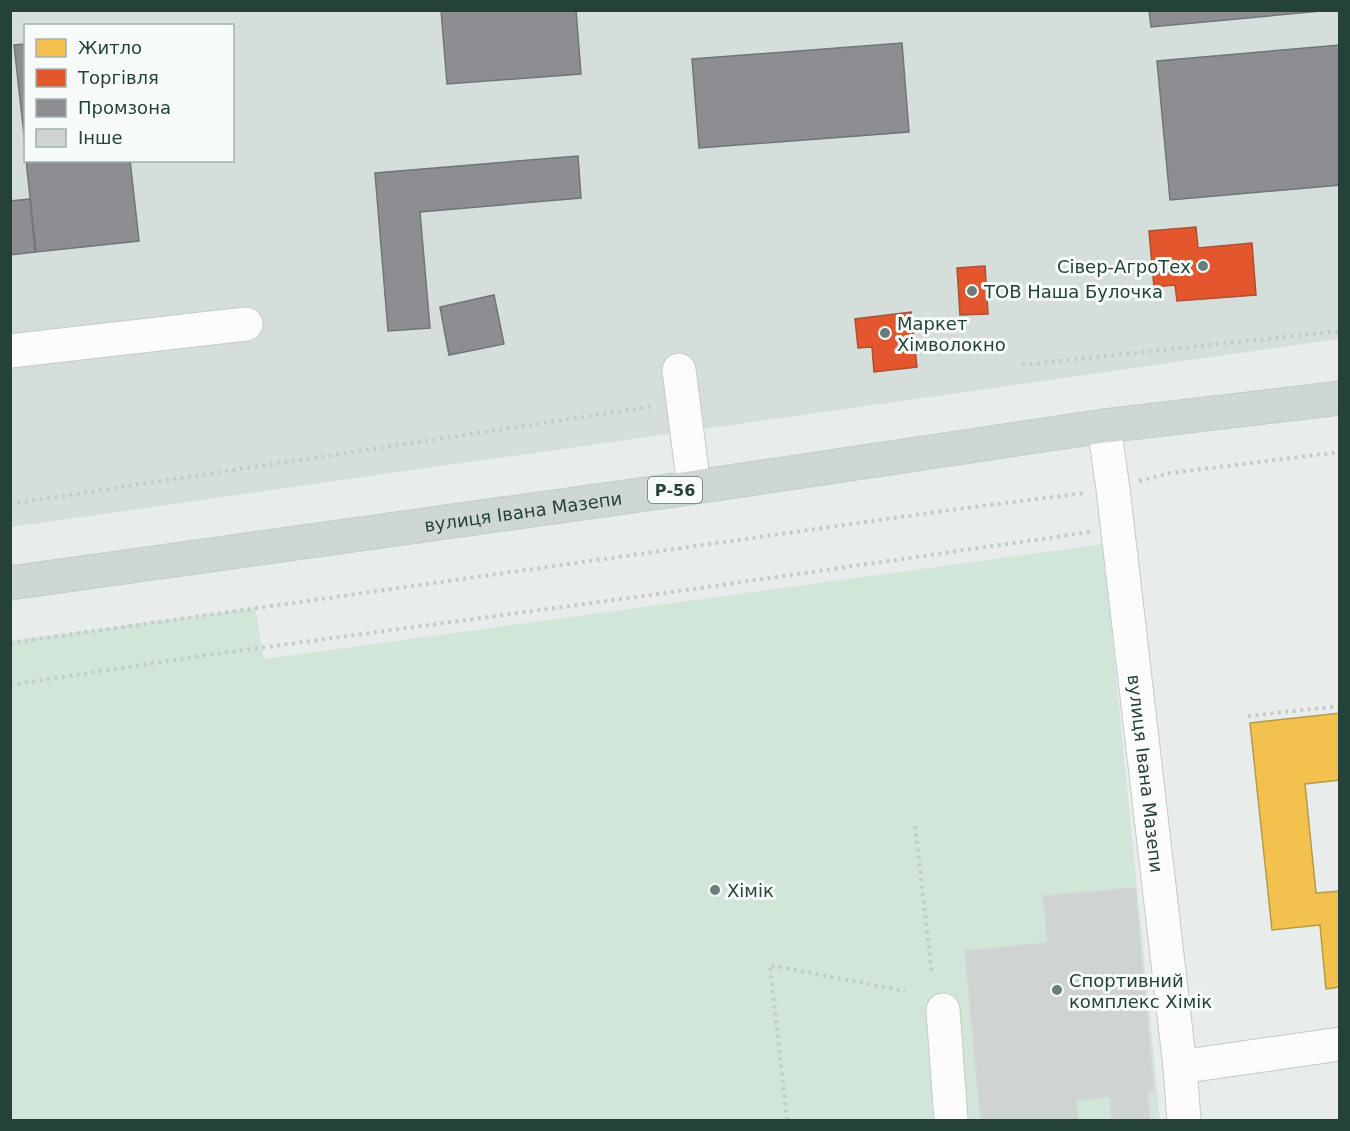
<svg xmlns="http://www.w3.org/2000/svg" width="1350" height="1131" font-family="'DejaVu Sans',sans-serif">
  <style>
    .built { fill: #d6dedb; fill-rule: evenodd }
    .green { fill: #d1e6d8 }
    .homes { fill: #f2c14e; stroke: #b49b48; stroke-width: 1.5 }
    .shops { fill: #e4572e; stroke: #aa5132; stroke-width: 1.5 }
    .industry { fill: #8d8d92; stroke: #6e7678; stroke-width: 1.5 }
    .building { fill: #cfd4d2; stroke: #d1d6d4; stroke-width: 1.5 }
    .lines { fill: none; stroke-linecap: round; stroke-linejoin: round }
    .minor-casing { stroke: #c5cac8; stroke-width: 35 }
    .major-casing { stroke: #c3ccc9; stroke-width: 35 }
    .path { stroke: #c3ccca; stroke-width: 4; stroke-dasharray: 3 4.5; stroke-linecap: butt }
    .minor { stroke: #fcfcfc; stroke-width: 33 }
    .major { stroke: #cfd7d5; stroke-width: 33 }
    .poi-dot { fill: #697e78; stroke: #f7fbf9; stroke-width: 2 }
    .labels { text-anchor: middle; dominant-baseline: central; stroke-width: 6; stroke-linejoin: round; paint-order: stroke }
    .shield { fill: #f7fbf9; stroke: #637a73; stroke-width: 1.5 }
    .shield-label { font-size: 16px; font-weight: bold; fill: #24423a }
    .poi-label { font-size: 18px; fill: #24423a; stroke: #f7fbf9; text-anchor: start }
    .street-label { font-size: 18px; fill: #24423a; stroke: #f7fbf9 }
  </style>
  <rect width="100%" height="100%" fill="#e8edeb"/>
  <!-- built -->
  <path class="built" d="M10,11H1339V339L11,527ZM26,26H232V160H26Z"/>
  <!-- green -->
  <path class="green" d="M1103,544L1160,1120H11L10,641L255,608L264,659Z"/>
  <!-- homes -->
  <path class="homes" d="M1340,713V780L1305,784L1316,893L1340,891V987L1326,989L1320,925L1272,930L1250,723Z"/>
  <!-- shops -->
  <g class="shops">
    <path d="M1196,227L1198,248L1252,243L1256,295L1177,301L1175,285L1154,287L1149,231Z"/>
    <path d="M985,266L988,314L960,315L957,268Z"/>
    <path d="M911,312L917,367L874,372L872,347L858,348L855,319Z"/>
  </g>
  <!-- industry -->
  <g class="industry">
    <path d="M441,10H576L581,74L447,84Z"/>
    <path d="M1149,10H1332L1151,27Z"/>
    <path d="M902,43L909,132L699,148L692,59Z"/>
    <path d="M26,44V153L14,45Z"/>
    <path d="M1340,45V185L1170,200L1157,61Z"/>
    <path d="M578,156L581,198L420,212L430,328L388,331L375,173Z"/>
    <path d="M26,160H130L139,241L36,252Z"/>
    <path d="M30,199L35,252L10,255V201Z"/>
    <path d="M494,295L504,344L449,355L440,307Z"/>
  </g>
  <!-- building -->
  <path class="building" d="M1135,888L1154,1091L1147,1092L1150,1120H1112L1110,1097L1076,1100L1078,1120H981L965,951L1048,943L1043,896Z"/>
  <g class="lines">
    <defs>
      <g id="minor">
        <path d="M10,351L246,324"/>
        <path d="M679,370L694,487"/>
        <path id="s1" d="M1104,426L1113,489L1180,1067L1184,1120"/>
        <path d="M943,1010L951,1120"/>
        <path d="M1180,1067L1340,1044"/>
      </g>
      <g id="major">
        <path id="s2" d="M10,583L689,488L1104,426L1340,398"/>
      </g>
    </defs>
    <!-- minor casing -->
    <use href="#minor" class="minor-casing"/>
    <!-- major casing -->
    <use href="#major" class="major-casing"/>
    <!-- path -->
    <g class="path">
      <path d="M1022,365L1340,331"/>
      <path d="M1139,481L1170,473L1340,452"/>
      <path d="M10,504L655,406"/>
      <path d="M10,643L950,510L1085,493"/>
      <path d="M10,685L200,656L651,595L1090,532"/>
      <path d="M1248,716L1340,706"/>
      <path d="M915,826L932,975"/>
      <path d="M787,1120L770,965L905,991"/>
    </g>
    <!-- minor -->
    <use href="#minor" class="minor"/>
    <!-- major -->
    <use href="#major" class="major"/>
  </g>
  <!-- markers -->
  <g class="poi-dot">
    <circle cx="1203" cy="266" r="6"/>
    <circle cx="972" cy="291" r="6"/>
    <circle cx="885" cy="333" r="6"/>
    <circle cx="715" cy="890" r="6"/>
    <circle cx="1057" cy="990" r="6"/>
  </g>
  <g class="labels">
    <!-- shield labels -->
    <rect class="shield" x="648" y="477" width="54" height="26" rx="4.5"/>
    <g class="shield-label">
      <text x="675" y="490">Р-56</text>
    </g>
    <!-- poi labels -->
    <g class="poi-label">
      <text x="1191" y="266" text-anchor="end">Сівер-АгроТех</text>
      <text x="984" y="291">ТОВ Наша Булочка</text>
      <text x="897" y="323">Маркет<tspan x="897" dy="21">Хімволокно</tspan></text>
      <text x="727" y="890">Хімік</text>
      <text x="1069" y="980">Спортивний<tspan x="1069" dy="21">комплекс Хімік</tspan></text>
    </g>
    <!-- street labels -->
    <g class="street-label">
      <text stroke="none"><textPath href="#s2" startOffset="518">вулиця Івана Мазепи</textPath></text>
      <text stroke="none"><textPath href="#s1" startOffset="350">вулиця Івана Мазепи</textPath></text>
    </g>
  </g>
  <!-- border -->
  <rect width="1350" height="1131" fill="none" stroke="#24423a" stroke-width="24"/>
  <!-- legend -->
  <rect x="24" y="24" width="210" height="138" fill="#f7fbf9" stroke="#a3b1ad" stroke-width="1.5"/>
  <rect x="36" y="39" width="30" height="18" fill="#f2c14e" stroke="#a3b1ad" stroke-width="1.5"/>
  <text x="78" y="54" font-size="18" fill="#24423a">Житло</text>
  <rect x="36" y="69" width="30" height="18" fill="#e4572e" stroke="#a3b1ad" stroke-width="1.5"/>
  <text x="78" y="84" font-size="18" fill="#24423a">Торгівля</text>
  <rect x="36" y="99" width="30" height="18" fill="#8d8d92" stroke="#a3b1ad" stroke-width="1.5"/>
  <text x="78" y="114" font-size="18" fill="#24423a">Промзона</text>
  <rect x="36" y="129" width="30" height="18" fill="#cfd4d2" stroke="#a3b1ad" stroke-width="1.5"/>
  <text x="78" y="144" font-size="18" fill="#24423a">Інше</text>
</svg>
